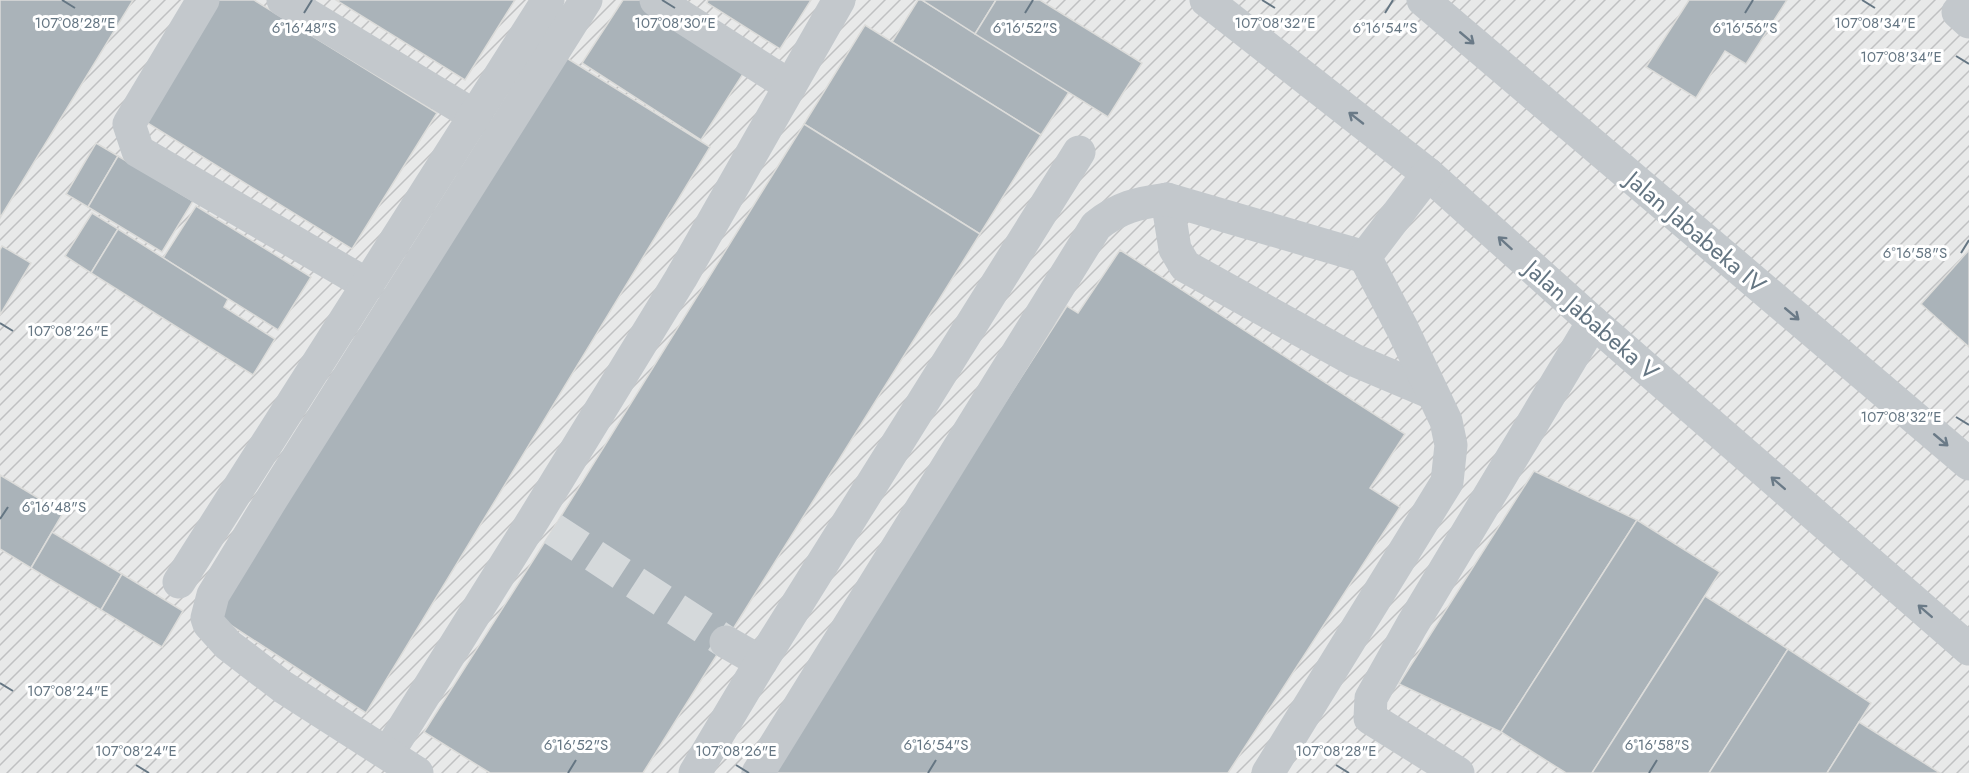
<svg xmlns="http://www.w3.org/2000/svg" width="1969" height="773" font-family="Jost,sans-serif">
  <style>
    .industrial { fill: url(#industrial-furrows) }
    .building { fill: #aab3b9; stroke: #dcdcda; stroke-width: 1.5 }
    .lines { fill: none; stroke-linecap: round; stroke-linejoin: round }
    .minor-tunnel { stroke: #d5d9db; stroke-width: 33; stroke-dasharray: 33 16; stroke-linecap: butt }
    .minor { stroke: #c3c8cc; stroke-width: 33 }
    .oneway { stroke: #6a7a87 }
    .ticks { fill: none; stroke: #657683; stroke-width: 2 }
    .labels { text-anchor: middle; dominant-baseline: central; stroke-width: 6; stroke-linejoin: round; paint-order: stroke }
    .street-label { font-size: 24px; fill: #657683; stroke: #fff }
    .ticks-label { font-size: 15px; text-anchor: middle; fill: #657683; stroke: #fff; stroke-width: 6; stroke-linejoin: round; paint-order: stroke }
  </style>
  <defs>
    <pattern id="industrial-furrows" width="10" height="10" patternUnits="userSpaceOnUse" patternTransform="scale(1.5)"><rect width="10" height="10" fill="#e8e9e9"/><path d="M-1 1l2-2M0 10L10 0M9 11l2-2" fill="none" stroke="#c0c1c2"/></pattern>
  </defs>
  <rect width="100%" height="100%" fill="#fafaf8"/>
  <!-- industrial -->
  <rect class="industrial" x="0" y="0" width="1969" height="773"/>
  <!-- building -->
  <g class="building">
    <path d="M0,0H133L0,218Z"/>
    <path d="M215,0H254L437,113L352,249L141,119Z"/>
    <path d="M336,0H515L465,80Z"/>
    <path d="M623,0H646L748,66L701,140L582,63Z"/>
    <path d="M708,0H811L780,49L707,3Z"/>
    <path d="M918,0H922L1069,92L1041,135L892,42Z"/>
    <path d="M922,0H996L975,34Z"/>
    <path d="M996,0H1040L1142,63L1108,117L975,34Z"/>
    <path d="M1689,0H1787L1746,64L1725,51L1696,98L1646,67Z"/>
    <path d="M865,25L1041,135L980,234L804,124Z"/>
    <path d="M557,52L710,147L366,713L209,611Z"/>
    <path d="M804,124L980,234L643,773H490L424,732L553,529Z"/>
    <path d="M96,143L118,156L88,207L66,194Z"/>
    <path d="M118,156L193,201L162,252L88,207Z"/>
    <path d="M196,206L311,277L278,330L163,258Z"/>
    <path d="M92,213L118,229L91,273L65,256Z"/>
    <path d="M118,229L228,299L224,307L275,339L253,375L91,273Z"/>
    <path d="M2,246L31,263L0,315V250Z"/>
    <path d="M1120,250L1405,434L1370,488L1400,507L1228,773H766L1067,306L1078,313Z"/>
    <path d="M1969,250V347L1921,304Z"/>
    <path d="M1534,471L1637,520L1501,732L1399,684Z"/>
    <path d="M0,475L63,513L31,568L0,549Z"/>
    <path d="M1637,520L1720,572L1592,773H1566L1501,732Z"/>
    <path d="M52,532L122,574L101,610L31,568Z"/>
    <path d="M122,574L183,611L162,647L101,610Z"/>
    <path d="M1705,596L1788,649L1709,773H1592Z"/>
    <path d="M1788,649L1871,703L1827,773H1709Z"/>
    <path d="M1859,722L1940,773H1827Z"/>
  </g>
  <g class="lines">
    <!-- minor-tunnel -->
    <path class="minor-tunnel" d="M553,529L726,642"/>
    <!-- minor -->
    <g class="minor">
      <path d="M203,0L129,124L138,151L368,285"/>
      <path d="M283,0L475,116"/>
      <path d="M656,0L790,86"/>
      <path d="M1206,0L1428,174L1593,322L1969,649"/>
      <path d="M1423,0L1969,464"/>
      <path d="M1958,12L1969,22"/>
      <path d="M1167,199L1175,249L1185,266L1354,360L1432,393"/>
      <path d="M179,582L548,0"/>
      <path d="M726,642L761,662"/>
      <path d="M388,753L535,517L681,278L839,0"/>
      <path d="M417,773L283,687L228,645L209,624L207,618L213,595L271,500L586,0"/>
      <path d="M695,773L761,662L1079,152"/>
      <path d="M758,773L1096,226C1119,207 1138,203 1167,199L1365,257"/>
      <path d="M1268,773L1447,482L1451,445L1446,421L1402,328L1365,257L1428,174"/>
      <path d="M1458,773L1370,718L1371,698L1412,625L1593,322"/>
    </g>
  </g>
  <!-- one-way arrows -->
  <defs><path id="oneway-shaft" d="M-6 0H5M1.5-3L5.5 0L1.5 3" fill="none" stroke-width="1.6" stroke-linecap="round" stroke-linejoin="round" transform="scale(1.5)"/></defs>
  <g class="oneway">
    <use href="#oneway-shaft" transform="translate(1467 38) rotate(40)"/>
    <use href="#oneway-shaft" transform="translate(1356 118) rotate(-142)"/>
    <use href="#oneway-shaft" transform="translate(1505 243) rotate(-138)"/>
    <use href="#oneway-shaft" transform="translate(1792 314) rotate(40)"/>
    <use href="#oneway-shaft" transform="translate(1941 440) rotate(40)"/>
    <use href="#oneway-shaft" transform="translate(1778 483) rotate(-139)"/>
    <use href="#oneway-shaft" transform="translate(1925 611) rotate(-139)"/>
  </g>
  <!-- ticks -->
  <path class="ticks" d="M62,0L75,8M662,0L675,8M1262,0L1275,8M1862,0L1875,8M304,13L312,0M1025,13L1033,0M1385,13L1393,0M1745,13L1753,0M1956,56L1969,64M1961,253L1969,240M0,323L13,331M1956,417L1969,425M0,519L8,507M0,683L13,691M136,765L149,773M736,765L749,773M1336,765L1349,773M568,773L576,760M928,773L936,760M1649,773L1657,760"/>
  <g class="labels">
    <!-- street labels -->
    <g class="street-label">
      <text transform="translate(1696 232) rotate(40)">Jalan Jababeka IV</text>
      <text transform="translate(1592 320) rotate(41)">Jalan Jababeka V</text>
    </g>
  </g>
  <g class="ticks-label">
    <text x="75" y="28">107°08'28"E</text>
    <text x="675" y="28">107°08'30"E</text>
    <text x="1275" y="28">107°08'32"E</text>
    <text x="1875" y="28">107°08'34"E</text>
    <text x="304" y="33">6°16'48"S</text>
    <text x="1025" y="33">6°16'52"S</text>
    <text x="1385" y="33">6°16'54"S</text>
    <text x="1745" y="33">6°16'56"S</text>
    <text x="1901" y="62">107°08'34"E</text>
    <text x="1915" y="258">6°16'58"S</text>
    <text x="68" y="336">107°08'26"E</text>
    <text x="1901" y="422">107°08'32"E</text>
    <text x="54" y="512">6°16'48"S</text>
    <text x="68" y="696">107°08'24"E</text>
    <text x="576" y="750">6°16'52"S</text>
    <text x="936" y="750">6°16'54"S</text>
    <text x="1657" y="750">6°16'58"S</text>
    <text x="136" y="756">107°08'24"E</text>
    <text x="736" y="756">107°08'26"E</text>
    <text x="1336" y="756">107°08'28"E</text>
  </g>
</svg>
